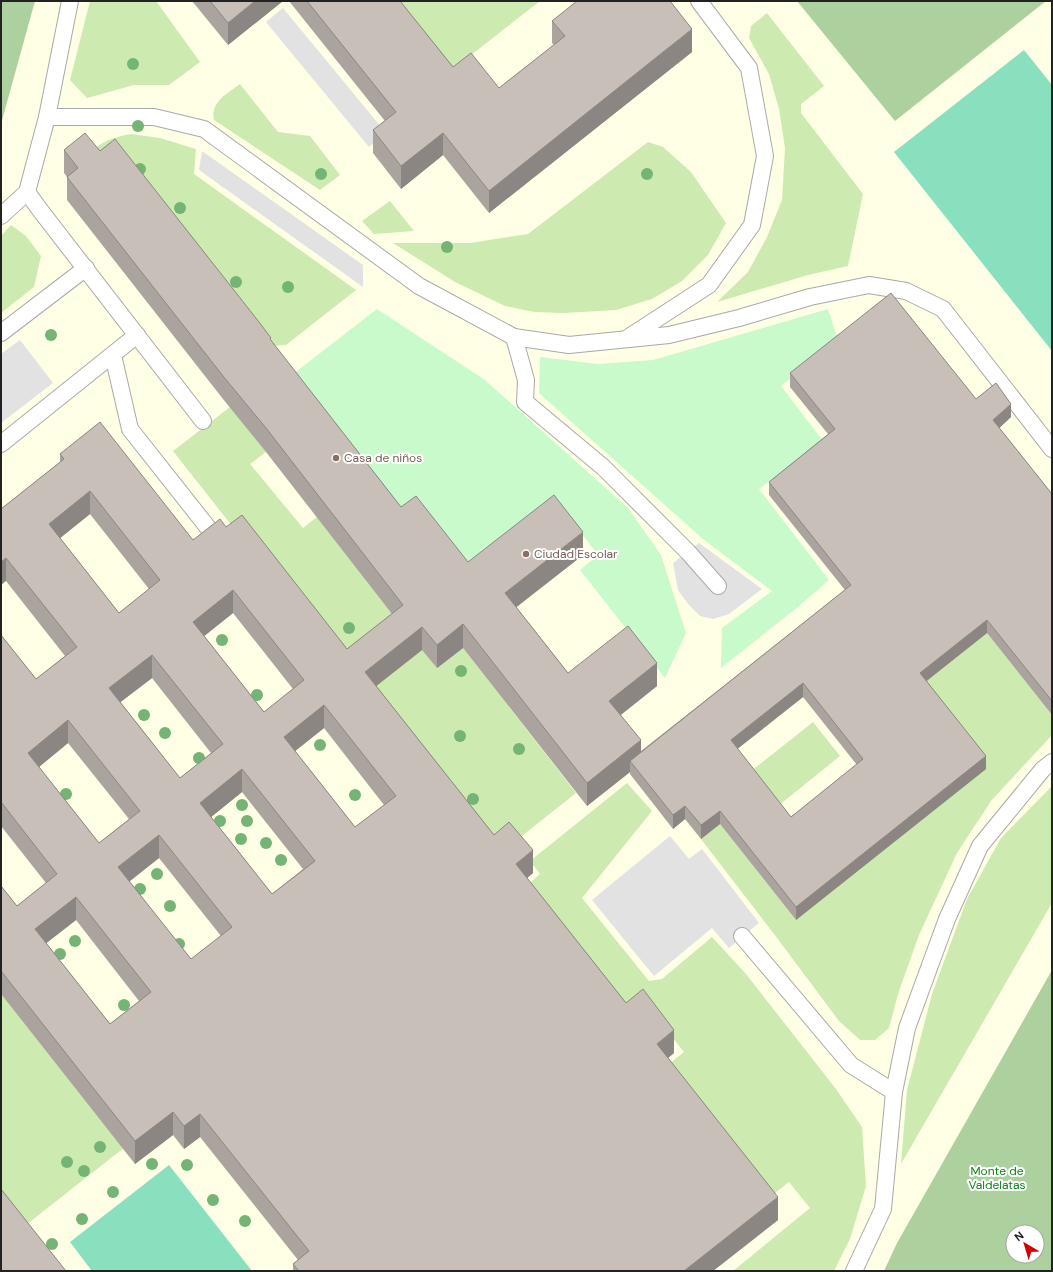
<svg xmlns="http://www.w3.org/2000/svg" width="1053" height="1272" font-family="'DM Sans',sans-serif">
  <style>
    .education { fill: #ffffe5 }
    .grass { fill: #cdebb0 }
    .forest { fill: #add19e; fill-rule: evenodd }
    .park { fill: #c8facc }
    .pitch { fill: #88e0be }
    .parking { fill: #e2e2e2 }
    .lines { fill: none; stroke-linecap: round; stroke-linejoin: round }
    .service-casing { stroke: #a9a9a9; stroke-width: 18 }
    .service { stroke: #fff; stroke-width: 16 }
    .tree { fill: #74b475 }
    .wall { fill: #aba49e; fill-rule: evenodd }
    .shaded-wall { fill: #8b8681 }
    .building { fill: #c7bfb8; stroke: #8b8681; fill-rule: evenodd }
    .education-dot { fill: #8d6e63; stroke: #fff; stroke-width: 1.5 }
    .labels { text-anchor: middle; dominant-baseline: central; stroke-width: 4; stroke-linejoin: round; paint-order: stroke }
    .education-label { font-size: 12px; fill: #785e54; stroke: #fff; text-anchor: start }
    .park-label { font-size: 12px; fill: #0c8416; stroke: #fff }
  </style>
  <rect width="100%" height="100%" fill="#f2efe9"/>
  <!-- education -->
  <path class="education" d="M30,1H1052V991L896,1271H1V104Z"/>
  <!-- grass -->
  <g class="grass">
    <path d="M90,1H156L200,62L169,85H134L87,98L70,80Z"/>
    <path d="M397,1H540L452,70Z"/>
    <path d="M767,13L824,86L801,104V113L863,194L848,266L808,275L717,302L748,272L767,237L782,200L785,148L779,109L769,74L749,38L751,26Z"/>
    <path d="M240,84L278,132L310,136L340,175L320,190L214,120C210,102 227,94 240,84Z"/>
    <path d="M131,134L160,138L196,149L194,174L356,290L286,345L272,346L85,156C102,142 109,138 131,134Z"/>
    <path d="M648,142L663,147L691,172L726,223L708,255L682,281L652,299L616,310L564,313L534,312L505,306L455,282L393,243H470L528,234Z"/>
    <path d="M390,201L414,231L374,234L362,221Z"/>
    <path d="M11,225L26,236L41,256L34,287L1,313V236Z"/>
    <path d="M230,407L266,452L250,464L303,528L317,517L403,628L347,672L173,451Z"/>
    <path d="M987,633L1052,715V735L991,801L957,853L919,935L898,994L889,1028L875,1040H860L839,1021L774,934L701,839L720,824L796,920L921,686Z"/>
    <path d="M463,648L576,793L440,901L365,695L422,650L437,667Z"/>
    <path d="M813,722L840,756L778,806L750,772Z"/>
    <path d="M627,783L652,811L582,898L649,981L662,979L712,937L746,974L836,1089L862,1127L866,1186L850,1239L834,1271H733L810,1208L789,1182L770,1197L665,1067L684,1052L643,1001L626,1015L524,888L540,874L530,861Z"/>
    <path d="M1052,786V903L901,1164L907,1090L932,994L967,899L1001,838Z"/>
    <path d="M1,994L102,1122L172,1110L17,1232L1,1212Z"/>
  </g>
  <!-- forest -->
  <g class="forest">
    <path d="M1,1H35L1,124Z"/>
    <path d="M797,1H1046L895,121Z"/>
    <path d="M1052,970V1271H884L897,1243ZM1013,1232H1037V1256H1013Z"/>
  </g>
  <!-- park -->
  <g class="park">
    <path d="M377,309L485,380L628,508L661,555L686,633L665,678L580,570L598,555L558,503L470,570L401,516L293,374Z"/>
    <path d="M828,309L838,340L781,386L823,441L759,489L829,580L798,607L721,668L722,628L772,591L703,539L539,393L540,357L598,364L653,360Z"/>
  </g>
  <!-- pitch -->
  <g class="pitch">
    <path d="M1024,50L1052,85V351L894,152Z"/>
    <path d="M169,1165L252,1271H92L70,1242Z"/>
  </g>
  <!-- parking -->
  <g class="parking">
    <path d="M283,8L386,133L369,147L266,22Z"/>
    <path d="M202,151L363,265V287L199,170Z"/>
    <path d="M20,340L53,383L1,423V354Z"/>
    <path d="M699,543L762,589L729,614L713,619L700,616L688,604L678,590L673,563Z"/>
    <path d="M670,836L689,859L702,849L759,923L729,948L712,928L654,976L592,900Z"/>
  </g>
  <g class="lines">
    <defs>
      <g id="service">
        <path d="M47,117H154L204,129L419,286L514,337L569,345L669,335L739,318L810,297L869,285L906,291L943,309L1052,449"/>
        <path d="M27,192L40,210L203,421"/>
        <path d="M1,216L27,192L47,117L70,1"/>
        <path d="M1,333L86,268"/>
        <path d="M514,337L526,380L525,402L603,467L688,552L718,586"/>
        <path d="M629,337L709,285L752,225L765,156L749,68L699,1"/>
        <path d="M113,355L130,429L209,529"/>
        <path d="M1,444L137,335"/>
        <path d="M742,936L851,1065L894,1092"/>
        <path d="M854,1271L883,1209L894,1092L907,1028L947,919L980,846L1043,769L1052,762"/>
      </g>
    </defs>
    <!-- service casing -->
    <use href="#service" class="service-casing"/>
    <!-- service -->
    <use href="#service" class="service"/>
  </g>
  <!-- trees -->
  <g class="tree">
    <circle cx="133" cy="64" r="6"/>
    <circle cx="138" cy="126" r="6"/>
    <circle cx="140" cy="169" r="6"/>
    <circle cx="321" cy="174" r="6"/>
    <circle cx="647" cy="174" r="6"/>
    <circle cx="180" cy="208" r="6"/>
    <circle cx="447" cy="247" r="6"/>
    <circle cx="236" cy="282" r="6"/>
    <circle cx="288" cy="287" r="6"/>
    <circle cx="51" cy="335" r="6"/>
    <circle cx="349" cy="628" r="6"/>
    <circle cx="222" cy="640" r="6"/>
    <circle cx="461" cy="671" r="6"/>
    <circle cx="257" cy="695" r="6"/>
    <circle cx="144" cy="715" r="6"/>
    <circle cx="165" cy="733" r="6"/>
    <circle cx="460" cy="736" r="6"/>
    <circle cx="320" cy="745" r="6"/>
    <circle cx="519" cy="749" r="6"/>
    <circle cx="199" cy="758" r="6"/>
    <circle cx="66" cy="794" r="6"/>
    <circle cx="355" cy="795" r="6"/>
    <circle cx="473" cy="799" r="6"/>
    <circle cx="242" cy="805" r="6"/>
    <circle cx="220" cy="821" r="6"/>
    <circle cx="247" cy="821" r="6"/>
    <circle cx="241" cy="839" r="6"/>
    <circle cx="266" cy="843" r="6"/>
    <circle cx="281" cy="860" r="6"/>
    <circle cx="157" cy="874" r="6"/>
    <circle cx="140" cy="889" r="6"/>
    <circle cx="170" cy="906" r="6"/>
    <circle cx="75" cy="941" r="6"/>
    <circle cx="179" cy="944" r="6"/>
    <circle cx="60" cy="954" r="6"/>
    <circle cx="124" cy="1005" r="6"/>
    <circle cx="100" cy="1147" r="6"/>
    <circle cx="67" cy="1162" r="6"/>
    <circle cx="152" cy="1164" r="6"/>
    <circle cx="187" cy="1165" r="6"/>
    <circle cx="84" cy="1171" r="6"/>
    <circle cx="113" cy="1192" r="6"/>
    <circle cx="213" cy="1200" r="6"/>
    <circle cx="82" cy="1219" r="6"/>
    <circle cx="245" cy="1221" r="6"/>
    <circle cx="52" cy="1244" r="6"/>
  </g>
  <!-- wall -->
  <g class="wall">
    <path d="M192,1H283L228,45Z"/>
    <path d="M289,1H400L453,67L499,88L554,45L552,43V21L692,52L489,213L443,155L401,189L373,153V130L385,121Z"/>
    <path d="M64,150L100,151L271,341L401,507L468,562L583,555L516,607L568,673L657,686L621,715L641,751L845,590L769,495V482L828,434L790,387V373L976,399L1011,417L999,428L1052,494V715L987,633L927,681L986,769L796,920L720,824L701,839L685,819L673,829L630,774V772L587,806L463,648L437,668L422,650L376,686L494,835L533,873L527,878L626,1003L674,1053L668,1058L778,1220L713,1271H293V1264L298,1260L200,1137L184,1149L173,1135L135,1164L1,994V886L17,906L46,883L1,826V635L36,679L65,656L6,581L1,509L60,462V454L193,540L226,527L347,649L392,614L266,452L223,399L67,200V177L64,173ZM90,514L149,589L119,613L60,538ZM233,613L293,689L264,712L204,636ZM152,678L211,753L180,778L120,702ZM803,697L857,765L791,817L737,749ZM324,728L384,805L355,827L295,751ZM68,743L129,819L99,843L39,767ZM242,792L303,869L272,894L211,817ZM159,858L221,936L191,959L129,882ZM76,920L139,1001L110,1024L46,943Z"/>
  </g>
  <!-- shaded-wall -->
  <g class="shaded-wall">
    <path d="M255,1H283L228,45V23Z"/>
    <path d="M692,29V52L489,213V191Z"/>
    <path d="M443,133V155L401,189V166Z"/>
    <path d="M1011,404V417L993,434V420Z"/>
    <path d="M90,491V514L49,547V524Z"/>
    <path d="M583,532V555L505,616V593Z"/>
    <path d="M6,558V581L1,585V562Z"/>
    <path d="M233,590V613L193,645V622Z"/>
    <path d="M987,620V633L920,686V673Z"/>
    <path d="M463,624V648L437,668V645Z"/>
    <path d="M422,627V650L365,695V672Z"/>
    <path d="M152,655V678L109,711V688Z"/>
    <path d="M657,663V686L609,724V701Z"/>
    <path d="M803,683V697L731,754V740Z"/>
    <path d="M324,705V728L284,760V737Z"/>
    <path d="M68,720V743L28,776V753Z"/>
    <path d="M641,740V763L630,761V772L587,806V783Z"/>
    <path d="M986,756V769L796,920V907Z"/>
    <path d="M242,769V792L200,826V803Z"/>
    <path d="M685,806V819L673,829V815Z"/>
    <path d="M720,811V824L701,839V825Z"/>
    <path d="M159,835V858L118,890V867Z"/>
    <path d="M533,850V873L516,887V864Z"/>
    <path d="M76,897V920L35,952V929Z"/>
    <path d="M674,1030V1053L657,1067V1044Z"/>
    <path d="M173,1112V1135L135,1164V1141Z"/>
    <path d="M200,1114V1137L184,1149V1126Z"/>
    <path d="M778,1197V1220L713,1271H684Z"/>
  </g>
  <!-- building -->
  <g class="building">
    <path d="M210,1H255L228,23Z"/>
    <path d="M307,1H400L453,67L471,53L499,88L565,36L552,21L577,1H670L692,29L489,191L443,133L401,166L373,130L396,112Z"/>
    <path d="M85,133L100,151L115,139L259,322L271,338L270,339L401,507L416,496L468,562L554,495L583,532L505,593L568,673L628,626L657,663L609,701L641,740L587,783L463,624L437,645L422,627L365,672L494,835L509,822L533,850L516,864L626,1003L643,989L674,1030L657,1044L778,1197L684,1271H299L293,1264L309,1251L200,1114L184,1126L173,1112L135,1141L1,971V886L17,906L57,874L1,802V635L36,679L77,647L6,558L1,562V509L64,459L60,454L100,422L193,540L220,519L226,527L242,515L347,649L403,605L266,428L223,376L67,177L78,168L64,150ZM90,491L160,580L119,613L49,524ZM233,590L304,680L264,712L193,622ZM152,655L223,744L180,778L109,688ZM324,705L396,796L355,827L284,737ZM68,720L140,811L99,843L28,753ZM242,769L315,861L272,894L200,803ZM159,835L232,927L191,959L118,867ZM76,897L151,992L110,1024L35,929Z"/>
    <path d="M891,293L976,399L996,383L1011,404L993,420L1052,494V701L987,620L920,673L986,756L796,907L720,811L701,825L685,806L673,815L630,761L851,585L769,482L835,429L790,373ZM803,683L863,759L791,817L731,740Z"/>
    <path d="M1,1189L66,1271H1Z"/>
  </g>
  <!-- markers -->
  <g class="education-dot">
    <circle cx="336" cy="458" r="4"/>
    <circle cx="526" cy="554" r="4"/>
  </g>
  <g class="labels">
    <!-- education labels -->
    <g class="education-label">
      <text x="344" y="458">Casa de niños</text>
      <text x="534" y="554">Ciudad Escolar</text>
    </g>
    <!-- park labels -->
    <g class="park-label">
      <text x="997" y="1171">Monte de<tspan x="997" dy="14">Valdelatas</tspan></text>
    </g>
  </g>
  <!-- border -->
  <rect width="1053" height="1272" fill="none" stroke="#222222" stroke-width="4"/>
  <!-- north arrow -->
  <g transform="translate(1025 1244) rotate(322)"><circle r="19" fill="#ffffff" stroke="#a7a7a7"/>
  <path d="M0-3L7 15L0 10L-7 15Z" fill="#d40000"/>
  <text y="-6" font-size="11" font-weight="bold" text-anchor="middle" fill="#222222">N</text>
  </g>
</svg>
